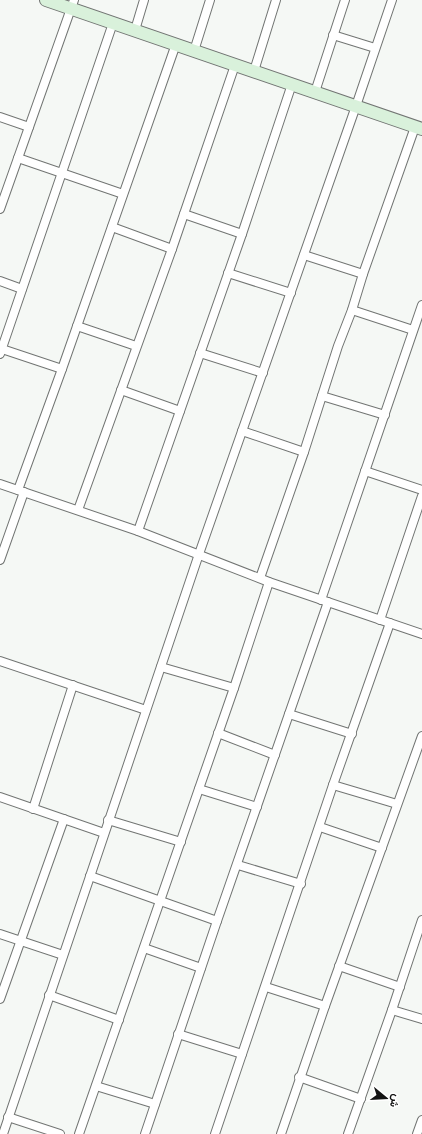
<svg xmlns="http://www.w3.org/2000/svg" width="422" height="1134" font-family="Literata,Vazirmatn,serif">
  <style>
    .lines { fill: none; stroke-linecap: round; stroke-linejoin: round }
    .street-casing { stroke: #727573; stroke-width: 10 }
    .secondary-casing { stroke: #727573; stroke-width: 14 }
    .street { stroke: #fff; stroke-width: 8 }
    .secondary { stroke: #d9f1db; stroke-width: 12 }
  </style>
  <rect width="100%" height="100%" fill="#f5f8f5"/>
  <g class="lines">
    <defs>
      <g id="street">
        <path d="M135,30L144,0"/>
        <path d="M333,35L375,48"/>
        <path d="M194,51L210,0"/>
        <path d="M254,71L276,0"/>
        <path d="M315,92L345,0"/>
        <path d="M0,117L29,127"/>
        <path d="M18,158L123,194"/>
        <path d="M0,209L74,0"/>
        <path d="M184,214L242,234"/>
        <path d="M112,227L172,249"/>
        <path d="M304,255L363,274"/>
        <path d="M228,273L291,293"/>
        <path d="M0,281L22,289"/>
        <path d="M352,310L413,330"/>
        <path d="M77,326L136,346"/>
        <path d="M2,349L62,369"/>
        <path d="M200,353L263,373"/>
        <path d="M0,354L113,23"/>
        <path d="M121,390L180,411"/>
        <path d="M322,396L385,415"/>
        <path d="M242,431L304,452"/>
        <path d="M365,471L422,490"/>
        <path d="M0,484L138,531L269,582L422,634"/>
        <path d="M18,490L62,369L176,44"/>
        <path d="M78,510L172,249L235,65"/>
        <path d="M138,531L242,234L292,84"/>
        <path d="M0,560L24,492"/>
        <path d="M260,578L304,452L338,346L352,310L363,274L415,127"/>
        <path d="M321,600L422,305"/>
        <path d="M380,620L422,496"/>
        <path d="M0,661L146,710"/>
        <path d="M161,667L234,688"/>
        <path d="M289,714L352,734"/>
        <path d="M218,733L275,755"/>
        <path d="M333,785L397,804"/>
        <path d="M199,789L257,807"/>
        <path d="M0,797L104,833"/>
        <path d="M33,809L73,685"/>
        <path d="M108,820L181,842"/>
        <path d="M320,827L382,848"/>
        <path d="M238,865L301,884"/>
        <path d="M90,876L217,921"/>
        <path d="M0,934L63,955"/>
        <path d="M144,948L201,968"/>
        <path d="M339,966L400,987"/>
        <path d="M266,987L325,1006"/>
        <path d="M49,995L119,1020"/>
        <path d="M0,999L64,819"/>
        <path d="M392,1010L422,1019"/>
        <path d="M178,1034L242,1054"/>
        <path d="M299,1077L361,1099"/>
        <path d="M96,1086L155,1104"/>
        <path d="M8,1117L60,1134"/>
        <path d="M3,1134L199,554L356,106L392,0"/>
        <path d="M79,1134L234,688L269,582"/>
        <path d="M145,1134L217,921L328,602"/>
        <path d="M215,1134L333,785L390,623"/>
        <path d="M281,1134L325,1006L422,736"/>
        <path d="M348,1134L392,1010L422,920"/>
        <path d="M417,1134L422,1120"/>
      </g>
      <path id="secondary" d="M46,0L422,129"/>
    </defs>
    <!-- street casing -->
    <use href="#street" class="street-casing"/>
    <!-- secondary casing -->
    <use href="#secondary" class="secondary-casing"/>
    <!-- street -->
    <use href="#street" class="street"/>
    <!-- secondary -->
    <use href="#secondary" class="secondary"/>
  </g>
  <!-- north arrow -->
  <g transform="translate(386 1098) rotate(108)" stroke="#ffffff" stroke-width="3" paint-order="stroke">
  <path d="M0-3L7 15L0 10L-7 15Z" fill="#121312"/>
  <text y="-6" font-size="11" font-weight="bold" text-anchor="middle" fill="#121312">ش</text>
  </g>
</svg>
